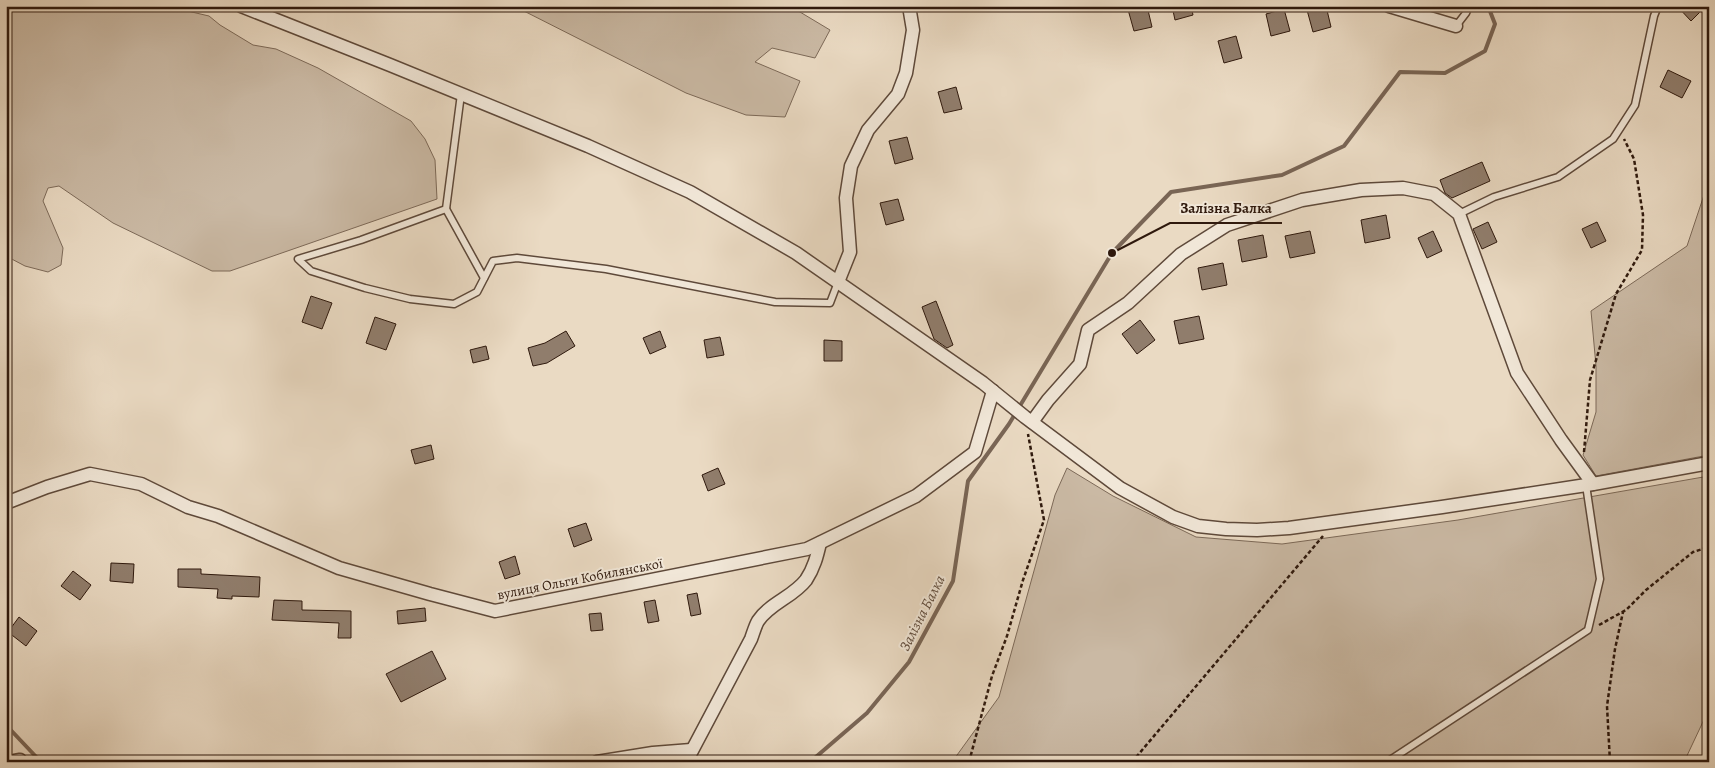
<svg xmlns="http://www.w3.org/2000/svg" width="1715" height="768" font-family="Alegreya,serif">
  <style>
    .green { fill: #cab9a4; stroke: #7c6958 }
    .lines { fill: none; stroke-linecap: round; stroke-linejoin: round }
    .stream { stroke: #796555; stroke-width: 4 }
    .building { fill: #907d6c; stroke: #2f190d }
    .lane-casing { stroke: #5e493a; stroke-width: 9 }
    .street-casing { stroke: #5e493a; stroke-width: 15 }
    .path { stroke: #2f190d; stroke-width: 2.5; stroke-dasharray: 4 2.5; stroke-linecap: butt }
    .lane { stroke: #f1e7d8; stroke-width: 6 }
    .street { stroke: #f1e7d8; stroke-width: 12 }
    .labels { text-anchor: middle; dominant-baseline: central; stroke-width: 4; stroke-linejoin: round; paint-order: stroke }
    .street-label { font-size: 14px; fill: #2f190d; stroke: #f1e7d8 }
    .water-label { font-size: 15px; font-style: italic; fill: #604c3d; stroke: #f1e7d8 }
    .leader { fill: none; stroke: #2f190d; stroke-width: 2 }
    .callout-dot { fill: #2f190d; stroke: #f1e7d8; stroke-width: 2 }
    .callout-label { font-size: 15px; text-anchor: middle; font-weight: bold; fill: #2f190d; stroke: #f1e7d8; stroke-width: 4; stroke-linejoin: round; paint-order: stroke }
  </style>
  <rect width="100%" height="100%" fill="#eadac3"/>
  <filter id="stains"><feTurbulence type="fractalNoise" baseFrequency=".004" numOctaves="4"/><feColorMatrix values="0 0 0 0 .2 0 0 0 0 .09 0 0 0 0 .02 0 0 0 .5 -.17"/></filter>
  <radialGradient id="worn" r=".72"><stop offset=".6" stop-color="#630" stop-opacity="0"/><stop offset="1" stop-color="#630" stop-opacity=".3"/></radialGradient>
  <!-- green -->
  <g class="green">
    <path d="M6,6H166L209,16L220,25L253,45L276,49L318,68L411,121L425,139L435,160L437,199L230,271H212L113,223L59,186L48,188L43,201L63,248L61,265L48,272L25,266L6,256Z"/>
    <path d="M514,6H790L830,30L815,58L772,48L755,62L800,81L785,117L746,115L686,93Z"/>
    <path d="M1709,180V455L1596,476L1583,455L1596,412V366L1591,311L1687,246Z"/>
    <path d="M1067,468L1113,496L1196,537L1282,544L1458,520L1709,476V709L1684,762H952L999,697L1055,495Z"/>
  </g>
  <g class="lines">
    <!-- stream -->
    <g class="stream">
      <path d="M6,725L41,762"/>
      <path d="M810,762L867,713L909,662L953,581L968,481L1009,424L1112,253L1171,192L1282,175L1344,146L1400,72L1445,73L1485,51L1495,24L1488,6"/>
    </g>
  </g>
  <!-- building -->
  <g class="building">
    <path d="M1127,6H1147L1152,27L1134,31Z"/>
    <path d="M1172,6H1191L1193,15L1175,20Z"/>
    <path d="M1322,6H1326L1331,27L1313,32L1307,10Z"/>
    <path d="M1677,6H1706L1691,21Z"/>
    <path d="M1284,9L1290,31L1271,36L1266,14Z"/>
    <path d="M1236,36L1242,58L1224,63L1218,41Z"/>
    <path d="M1668,70L1691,81L1682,98L1660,87Z"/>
    <path d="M956,87L962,109L944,113L938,92Z"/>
    <path d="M907,137L913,159L895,164L889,141Z"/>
    <path d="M1482,162L1490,181L1452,198L1445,193L1440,180Z"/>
    <path d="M898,199L904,220L886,225L880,203Z"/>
    <path d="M1386,215L1390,238L1365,243L1361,220Z"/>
    <path d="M1488,222L1497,242L1482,249L1473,229Z"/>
    <path d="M1597,222L1606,241L1591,248L1582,229Z"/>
    <path d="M1310,231L1315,253L1290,258L1285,236Z"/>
    <path d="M1433,231L1442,251L1427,258L1418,238Z"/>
    <path d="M1263,235L1267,257L1242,262L1238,240Z"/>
    <path d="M1223,263L1227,285L1202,290L1198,268Z"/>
    <path d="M311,296L332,303L322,329L302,322Z"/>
    <path d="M936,301L953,345L947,348L934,339L922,307Z"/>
    <path d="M1199,316L1204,339L1179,344L1174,321Z"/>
    <path d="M375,317L396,324L386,350L366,343Z"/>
    <path d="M1140,320L1155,340L1137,354L1122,334Z"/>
    <path d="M566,331L575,346L547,363L533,366L528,348L545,343Z"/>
    <path d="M660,331L666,347L650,354L643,338Z"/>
    <path d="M720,337L724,355L707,358L704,340Z"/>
    <path d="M824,340L842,341V361H824Z"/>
    <path d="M486,346L489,359L473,363L470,350Z"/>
    <path d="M431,445L434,459L415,464L411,450Z"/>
    <path d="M718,468L725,484L708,491L702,475Z"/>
    <path d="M586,523L592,540L574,547L568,529Z"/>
    <path d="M515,556L520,574L505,579L499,562Z"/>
    <path d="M111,563L134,564L133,583L110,581Z"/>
    <path d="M178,569H201V574L260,577L259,597L232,596V599L217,598L218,589L178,587Z"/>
    <path d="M73,571L91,585L80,600L61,586Z"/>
    <path d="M697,593L701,614L691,616L687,595Z"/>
    <path d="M274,600L302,601V610L351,611V638H338L339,623L272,620Z"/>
    <path d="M655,600L659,621L648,623L644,602Z"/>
    <path d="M425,608L426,621L398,624L397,611Z"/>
    <path d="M601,613L603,630L591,631L589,614Z"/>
    <path d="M19,617L37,631L26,646L8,632Z"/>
    <path d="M432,651L446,679L401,702L386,674Z"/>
  </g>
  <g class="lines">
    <defs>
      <g id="lane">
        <path d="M1456,26L1466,13L1469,6"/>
        <path d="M461,94L446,209L361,240L298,259L311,271L365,288L410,299L454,304L477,292L493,261L517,258L606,269L775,302L830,303L838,282"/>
        <path d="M446,209L484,278"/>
        <path d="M1459,214L1494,197L1558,177L1613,139L1635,105L1654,16L1658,6"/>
        <path d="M1387,762L1588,630L1600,579L1586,485"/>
      </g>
      <g id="street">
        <path d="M241,6L390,65L588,146L690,192L796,253L983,383L1025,417L1120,488L1173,517L1198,526L1226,529L1257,530L1289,528L1442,507L1593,484L1709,463"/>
        <path d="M1389,6L1456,26"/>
        <path d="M838,282L850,252L846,198L851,166L868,130L898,94L906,73L913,30L909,6"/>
        <path d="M1032,422L1048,400L1080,364L1088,330L1128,303L1181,254L1227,225L1302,200L1361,190L1403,188L1434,194L1459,214L1517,373L1561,440L1593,484"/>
        <path d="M6,503L47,487L90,474L141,484L188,507L218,516L339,568L430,594L495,611L807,549L916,496L975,452L993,391"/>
        <path d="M9,762L20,760"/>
        <path d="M597,762L653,753L691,750"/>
        <path d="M686,762L751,639C753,634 755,626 758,621C770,603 793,597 806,580C814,568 817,556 820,543"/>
      </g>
    </defs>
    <!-- lane casing -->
    <use href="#lane" class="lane-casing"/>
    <!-- street casing -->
    <use href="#street" class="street-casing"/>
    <!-- path -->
    <g class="path">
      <path d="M1584,452L1590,380L1616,294L1642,250L1643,215L1634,159L1624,139"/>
      <path d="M1599,625L1626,610L1646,590L1693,552L1709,547"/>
      <path d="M969,762L992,676L1007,636L1023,580L1044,520L1028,434"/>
      <path d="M1132,762L1323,536"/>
      <path d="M1610,762L1607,706L1615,649L1623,612"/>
    </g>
    <!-- lane -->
    <use href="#lane" class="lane"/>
    <!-- street -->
    <use href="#street" class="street"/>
  </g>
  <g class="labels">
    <!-- street labels -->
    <g class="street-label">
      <text transform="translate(580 579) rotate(-11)">вулиця Ольги Кобилянської</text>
    </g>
    <!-- water labels -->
    <g class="water-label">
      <text transform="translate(922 613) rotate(-63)">Залізна Балка</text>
    </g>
  </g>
  <!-- callouts -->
  <path class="leader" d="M1112 253L1170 223H1282"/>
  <circle class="callout-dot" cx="1112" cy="253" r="5"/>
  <g class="callout-label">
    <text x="1226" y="213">Залізна Балка</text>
  </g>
  <!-- margin -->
  <rect width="1715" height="768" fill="none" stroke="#eadac3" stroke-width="25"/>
  <rect x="8" y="8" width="1700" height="753" fill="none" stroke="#2f190d" stroke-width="2.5"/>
  <rect x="12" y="12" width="1690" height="743" fill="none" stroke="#2f190d"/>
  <rect width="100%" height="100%" filter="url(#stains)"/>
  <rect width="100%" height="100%" fill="url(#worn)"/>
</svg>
